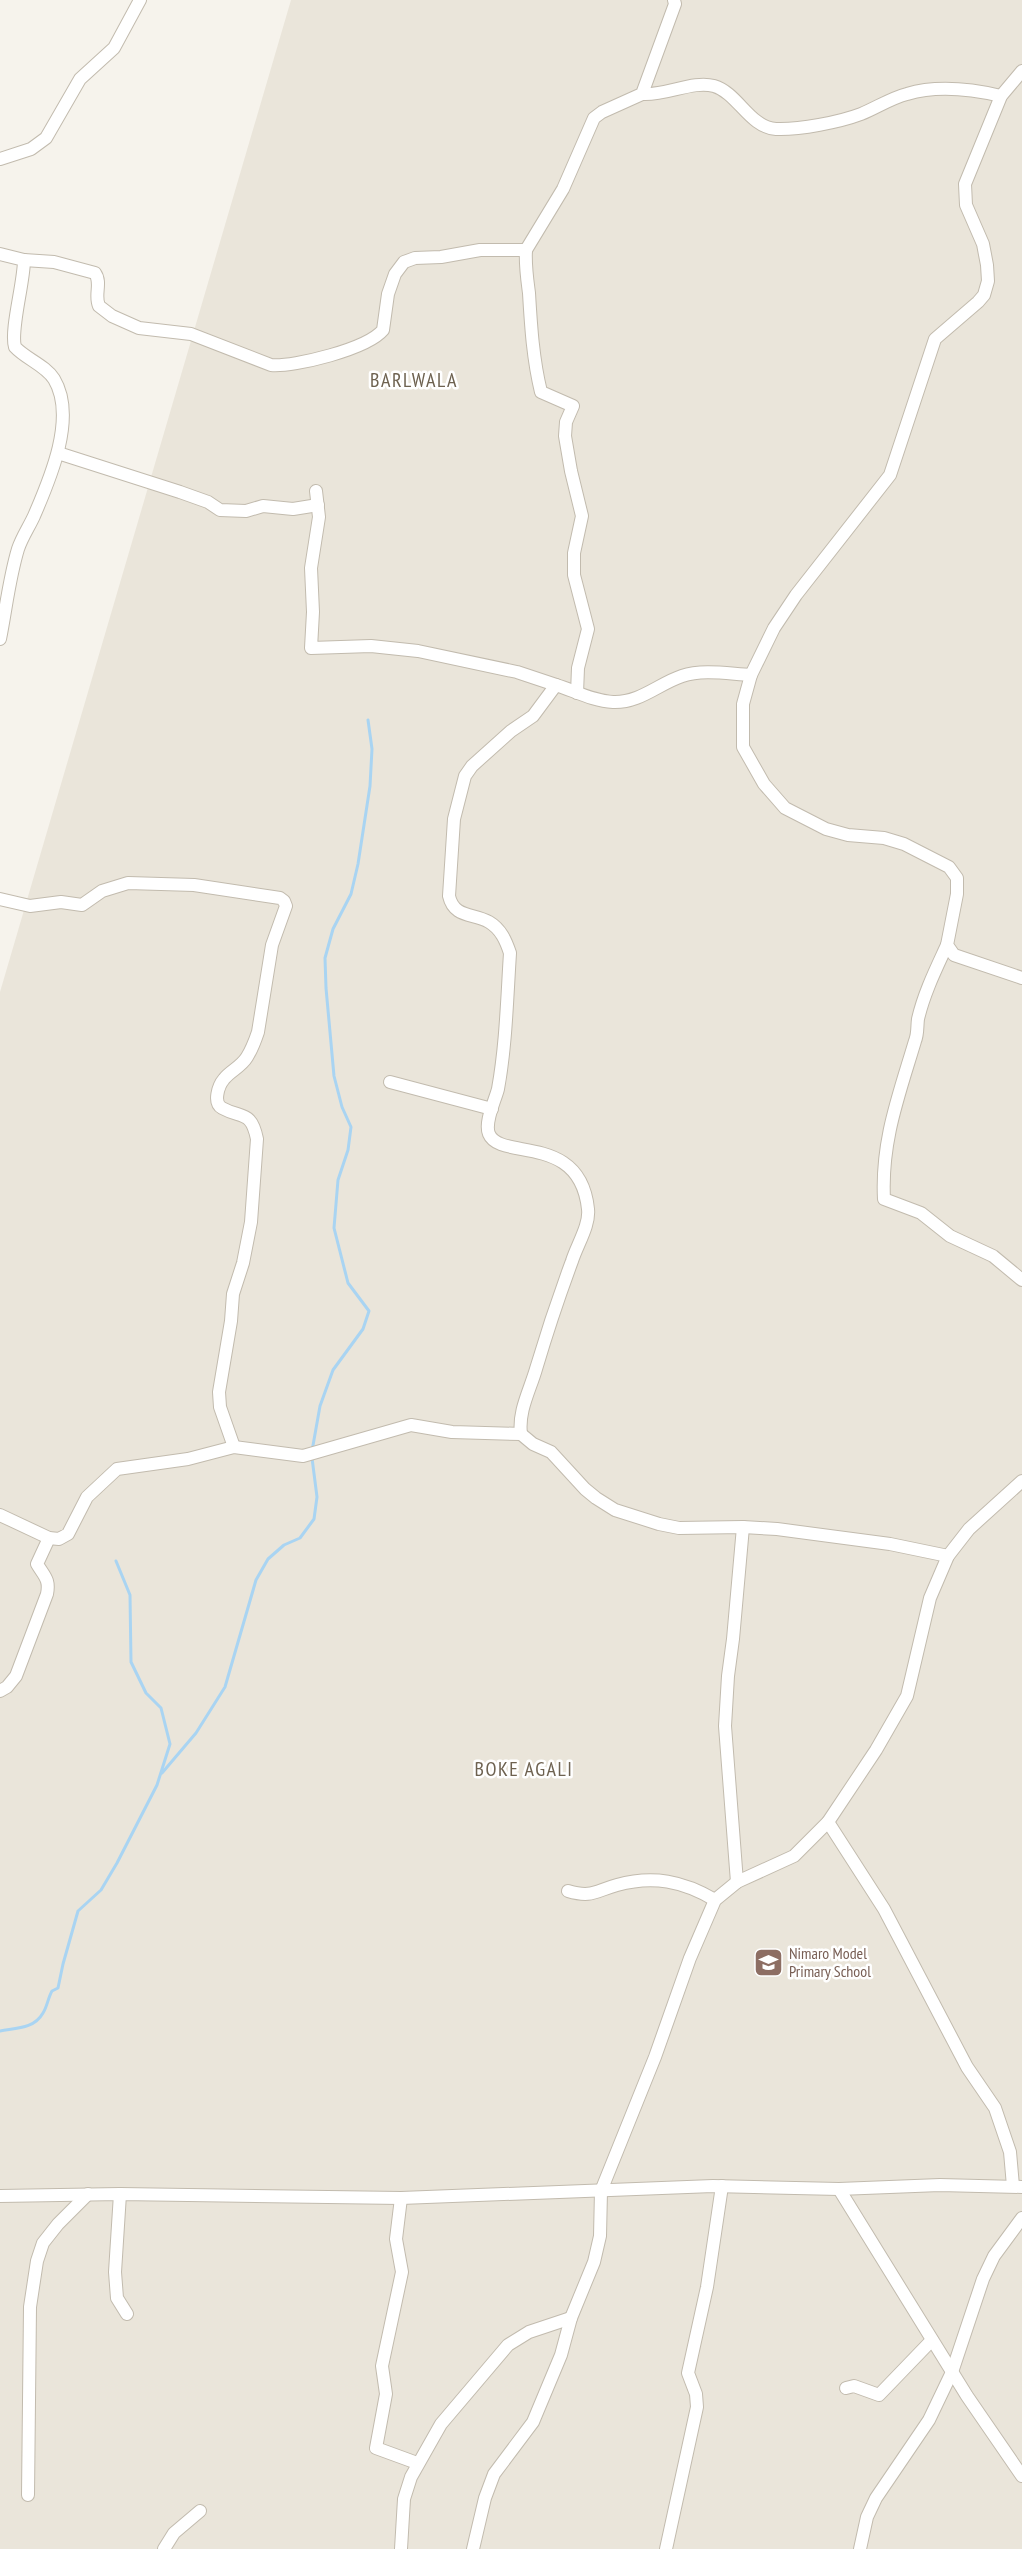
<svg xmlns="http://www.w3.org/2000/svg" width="1022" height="2549" font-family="'PT Sans Narrow',sans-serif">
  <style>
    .residential { fill: #eae5da }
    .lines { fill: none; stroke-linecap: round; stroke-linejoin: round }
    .stream { stroke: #a9d4f2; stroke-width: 3 }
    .minor-casing { stroke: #c2bbae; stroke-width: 14 }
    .minor { stroke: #fff; stroke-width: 12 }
    .labels { text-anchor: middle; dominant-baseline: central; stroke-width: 5; stroke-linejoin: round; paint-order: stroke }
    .education-label { font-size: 16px; fill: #785e54; stroke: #fff; text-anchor: start }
    .quarter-label { font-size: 20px; letter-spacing: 1.5px; fill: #6e6250; stroke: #fff }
  </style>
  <rect width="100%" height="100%" fill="#f6f3ec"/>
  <!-- residential -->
  <path class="residential" d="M291,0H1022V2549H0V992Z"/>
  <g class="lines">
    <!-- stream -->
    <g class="stream">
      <path d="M312,1451L320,1406L333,1370L363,1329L369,1311L348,1283L334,1228L338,1180L348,1150L351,1127L342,1107L334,1076L326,988L325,958L333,929L351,894L358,864L370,786L372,749L368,720"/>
      <path d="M162,1773L196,1733L225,1687L256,1580L268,1559L284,1545L300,1538L314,1519L317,1497L312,1458"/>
      <path d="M0,2031C16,2028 34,2029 43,2013C47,2007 48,1998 52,1991L58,1988L63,1964L78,1911L101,1890L117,1863L157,1785L170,1744L161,1708L146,1693L131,1662L130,1595L116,1561"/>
    </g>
    <defs>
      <g id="minor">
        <path d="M1022,71L1001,96L965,184L966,205L983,244L987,265L988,281L984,295L978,302L935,339L890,475L796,595L774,628L751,675L743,704V747L764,784L785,808L826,829L848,835L884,838L904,844L949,867L957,878V894L947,945L954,955L1022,978"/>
        <path d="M642,94C666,96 693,80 714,86C738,93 749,127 776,129C799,130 840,122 861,114C876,108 891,98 907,94C937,85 971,89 1001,96"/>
        <path d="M0,159L31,149L46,138L80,79L114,48L140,0"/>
        <path d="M526,250C525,265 527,278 529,293C531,327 533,359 541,392L573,406L566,422L565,436L571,471L582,516L574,553V575L588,629L578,668L577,693"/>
        <path d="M0,254L24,260C24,283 10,330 15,347C26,359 45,365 54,379C77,417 50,479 34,516C29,527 22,537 18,549C9,579 6,609 0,639"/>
        <path d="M24,260L54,262L95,273C102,283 94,295 99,306L112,316L139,328L191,334L271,365C295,367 367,349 383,330L388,294L395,274L404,262L415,258L441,257L480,250H526L563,189L594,118L602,112L642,94L675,4L674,0"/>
        <path d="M58,453L180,492L208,502L220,510L246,511L263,506L293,509L318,505"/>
        <path d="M316,491L319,517L311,568L313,612L311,648L371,646L418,651L517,672L556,685"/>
        <path d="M0,899L30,906L61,902L82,905L102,891L128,883L194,885L280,898L284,901L286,906L272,945L258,1032C255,1041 252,1049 247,1057C241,1067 230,1071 224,1079C218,1086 213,1103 222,1108C242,1119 251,1110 257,1139L251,1222L243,1263L233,1294L231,1321L219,1392L220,1407L234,1447"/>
        <path d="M947,945C936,969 924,993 918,1019C917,1026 918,1034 915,1041C899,1095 881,1141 884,1199L921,1213L950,1236L993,1256L1022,1280"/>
        <path d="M390,1082L492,1109"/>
        <path d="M521,1434C518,1411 530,1390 536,1369C547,1332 559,1296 572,1261C577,1245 590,1225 588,1209C580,1132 500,1161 489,1134C484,1122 495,1101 498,1089C506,1045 507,999 510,953C506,941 501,929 489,922C473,913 454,918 449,896L454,819L465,776L472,766L511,731L533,716L556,685C575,691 593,701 613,702C640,703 658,684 682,676C703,669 729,674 751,675"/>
        <path d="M0,1515L49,1538L59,1539L68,1534L87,1497L117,1469L188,1459L234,1447L303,1456L411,1425L452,1432L521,1434L533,1444L551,1452L585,1489L596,1498L615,1510L659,1524L679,1528L743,1527L777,1529L890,1544L948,1556"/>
        <path d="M0,1691L7,1687L16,1676L47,1594C50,1579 44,1576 37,1564L49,1538"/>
        <path d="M828,1822L884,1909L967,2067L995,2108L1010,2152L1013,2186"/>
        <path d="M737,1882L725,1726L728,1676L733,1639L743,1527"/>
        <path d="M568,1891C592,1898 595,1891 617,1885C653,1875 683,1881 715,1900"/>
        <path d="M839,2189L967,2396L1022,2476"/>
        <path d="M120,2194L115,2272L117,2298L127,2314"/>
        <path d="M0,2196L120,2194L401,2198L713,2186L839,2189L940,2185L1022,2187"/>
        <path d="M401,2198L396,2239L402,2272L382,2366L386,2394L376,2448L417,2463"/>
        <path d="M846,2388L854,2386L879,2395L932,2340"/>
        <path d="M28,2495L30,2307L37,2261L43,2243L58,2224L88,2194"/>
        <path d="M164,2549L174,2533L200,2511"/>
        <path d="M401,2549L404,2499L411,2477L441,2424L508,2345L529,2332L571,2318"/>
        <path d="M473,2549L485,2498L494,2474L533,2422L561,2355L571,2318L594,2262L600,2236L601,2191L655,2057L690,1958L715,1900L737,1882L794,1856L828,1822L876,1750L907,1696L930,1598L948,1556L969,1529L1022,1481"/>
        <path d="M666,2549L697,2407L696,2394L688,2373L707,2287L722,2186"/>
        <path d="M860,2549L867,2517L876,2498L929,2420L952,2372L983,2279L994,2256L1022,2218"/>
      </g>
    </defs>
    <!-- minor casing -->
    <use href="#minor" class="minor-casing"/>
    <!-- minor -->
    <use href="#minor" class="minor"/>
  </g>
  <!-- icons -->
  <defs>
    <symbol id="school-square" viewBox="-11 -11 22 22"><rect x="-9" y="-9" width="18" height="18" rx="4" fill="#8d6e63" stroke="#fff"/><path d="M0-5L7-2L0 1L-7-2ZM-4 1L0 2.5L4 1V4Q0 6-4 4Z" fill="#fff"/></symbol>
  </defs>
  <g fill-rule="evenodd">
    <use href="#school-square" x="752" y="1946" width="33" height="33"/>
  </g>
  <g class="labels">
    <!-- education labels -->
    <g class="education-label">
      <text x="789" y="1953">Nimaro Model<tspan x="789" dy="18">Primary School</tspan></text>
    </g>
    <!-- quarter labels -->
    <g class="quarter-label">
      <text x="414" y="380">BARLWALA</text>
      <text x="524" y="1769">BOKE AGALI</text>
    </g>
  </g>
</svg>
